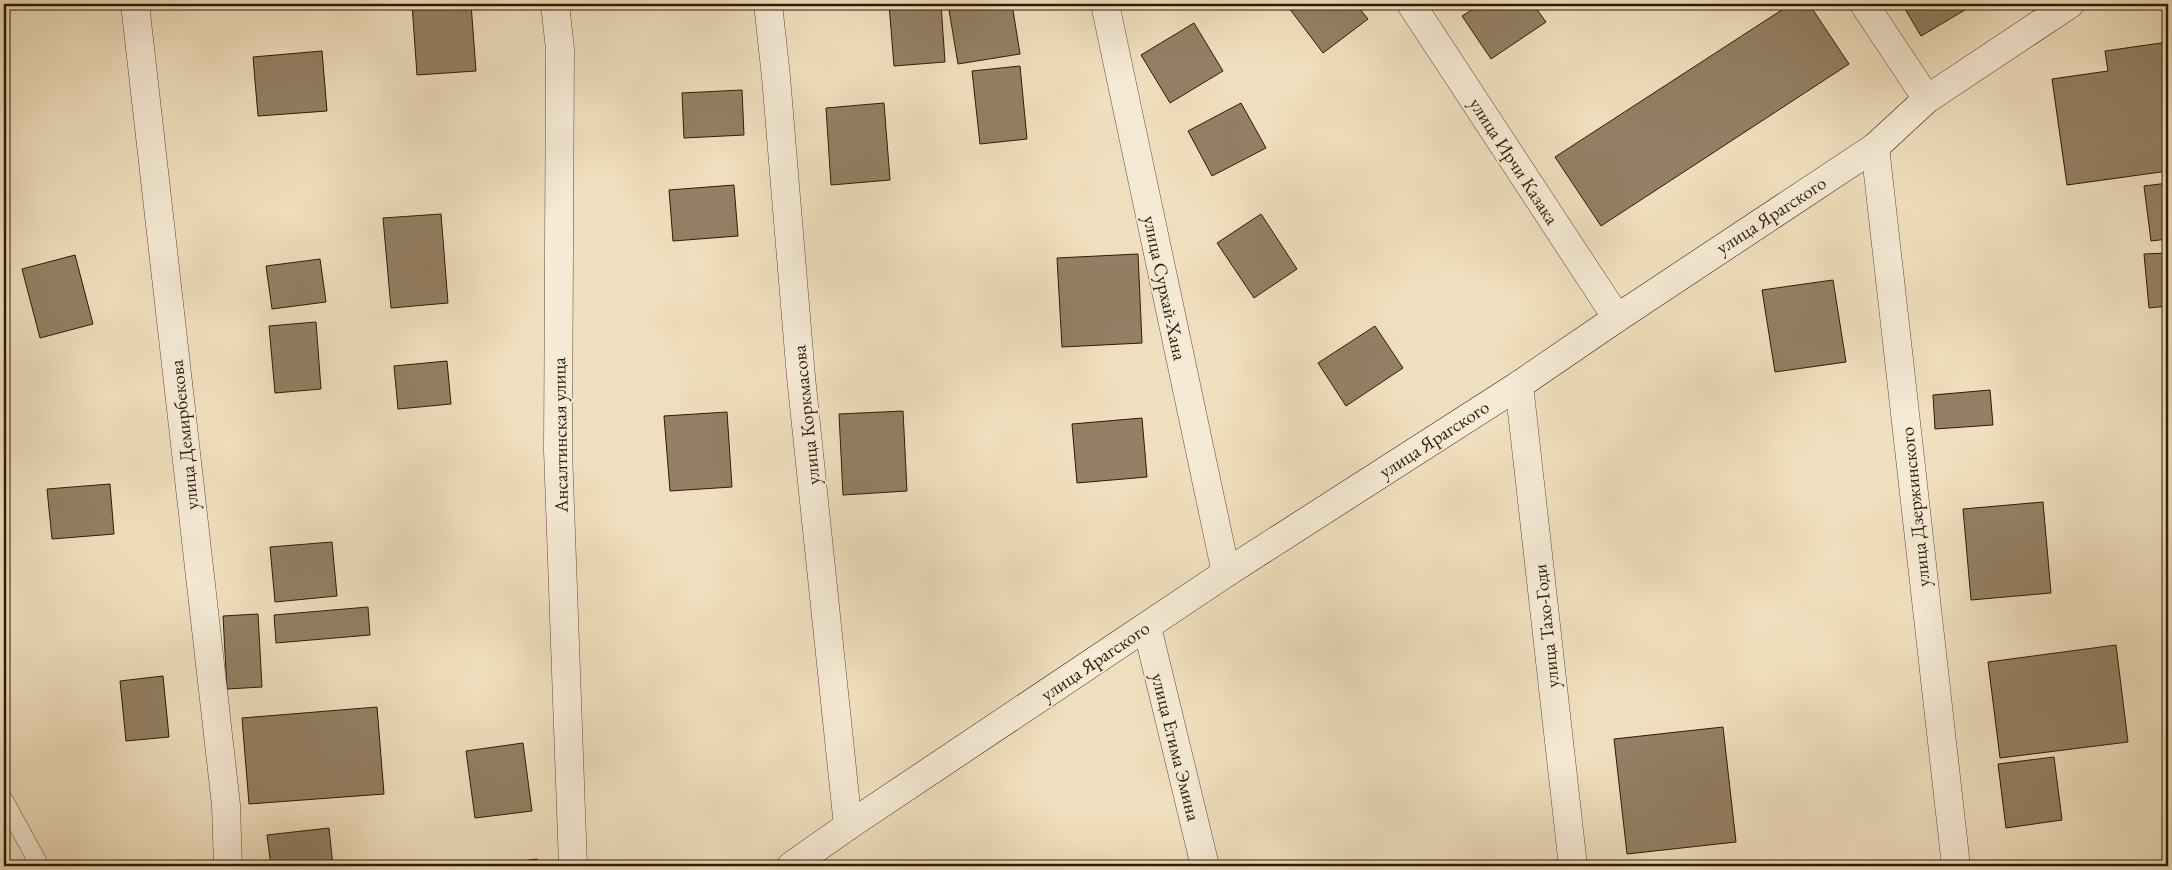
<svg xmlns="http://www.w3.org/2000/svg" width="2172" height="870" font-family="'EB Garamond',serif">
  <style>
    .building { fill: #948065; stroke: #301905 }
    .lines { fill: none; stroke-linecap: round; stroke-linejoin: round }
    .lane-casing { stroke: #604a33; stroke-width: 19 }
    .street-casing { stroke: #604a33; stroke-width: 29 }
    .secondary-casing { stroke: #301905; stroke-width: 29 }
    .lane { stroke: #f5ead5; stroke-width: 18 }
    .street { stroke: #f5ead5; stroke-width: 28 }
    .secondary { stroke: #f5ead5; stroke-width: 28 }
    .labels { text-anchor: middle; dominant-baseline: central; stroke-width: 4; stroke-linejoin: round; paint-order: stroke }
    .street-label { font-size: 19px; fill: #301905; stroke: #f5ead5 }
  </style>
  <rect width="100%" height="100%" fill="#f0dfbe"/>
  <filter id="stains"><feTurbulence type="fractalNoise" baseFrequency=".004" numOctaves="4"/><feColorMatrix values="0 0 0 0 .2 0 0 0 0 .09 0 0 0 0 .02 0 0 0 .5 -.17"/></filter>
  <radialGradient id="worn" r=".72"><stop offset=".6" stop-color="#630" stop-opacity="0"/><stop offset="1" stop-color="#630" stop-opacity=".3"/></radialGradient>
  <!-- building -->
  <g class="building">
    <path d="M412,4H471L476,71L417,75Z"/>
    <path d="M889,4H941L945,62L894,66Z"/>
    <path d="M948,4H1012L1020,54L958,64Z"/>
    <path d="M1295,4H1356L1368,19L1323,53L1289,8Z"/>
    <path d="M1481,4H1533L1546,22L1491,59L1462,16Z"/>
    <path d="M1791,4H1809L1849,64L1601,226L1555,157Z"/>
    <path d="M1902,4H1975L1921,36Z"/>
    <path d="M1194,23L1223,71L1170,103L1141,55Z"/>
    <path d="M2168,42V171L2067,185L2052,79L2108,71L2105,51Z"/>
    <path d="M322,51L327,111L258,116L253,57Z"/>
    <path d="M1020,66L1027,139L980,144L972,71Z"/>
    <path d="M742,90L744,135L684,138L682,93Z"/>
    <path d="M884,103L890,180L831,185L826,108Z"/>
    <path d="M1241,103L1266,148L1212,176L1188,131Z"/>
    <path d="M2168,183V239L2151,241L2144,186Z"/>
    <path d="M734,185L738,236L673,241L669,190Z"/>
    <path d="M441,214L448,303L391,308L383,218Z"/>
    <path d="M1261,214L1297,269L1254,298L1217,243Z"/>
    <path d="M2168,253V306L2149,308L2144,254Z"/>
    <path d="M1138,254L1142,343L1062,347L1057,258Z"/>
    <path d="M75,255L93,324L40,338L22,269Z"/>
    <path d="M320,259L326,302L272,309L266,266Z"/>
    <path d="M1833,280L1846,362L1775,372L1762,290Z"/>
    <path d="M316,322L321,389L275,393L269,326Z"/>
    <path d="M1375,326L1403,368L1346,406L1318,363Z"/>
    <path d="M447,361L451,404L398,409L394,366Z"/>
    <path d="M1990,390L1993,425L1935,429L1933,395Z"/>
    <path d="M903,411L907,491L843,495L839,414Z"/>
    <path d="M727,412L732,487L670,491L664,416Z"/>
    <path d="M1142,418L1147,477L1077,483L1072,424Z"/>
    <path d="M110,484L114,534L52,539L47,489Z"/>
    <path d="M2043,502L2051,593L1971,600L1963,509Z"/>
    <path d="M332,542L337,596L275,602L270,547Z"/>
    <path d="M368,607L370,635L276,643L274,615Z"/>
    <path d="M258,614L262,687L227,689L223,616Z"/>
    <path d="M2116,645L2128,742L2000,758L1988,662Z"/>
    <path d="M163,676L169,737L126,741L120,681Z"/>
    <path d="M377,707L384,794L249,804L242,718Z"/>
    <path d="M1723,727L1736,842L1627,854L1614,739Z"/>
    <path d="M523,743L532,811L475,818L466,751Z"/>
    <path d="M2054,757L2062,820L2006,828L1998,764Z"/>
    <path d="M329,828L333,866H271L267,835Z"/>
    <path d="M537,859L538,866H483Z"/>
  </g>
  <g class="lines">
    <defs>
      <path id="lane" d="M4,800L40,866"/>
      <g id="street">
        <path d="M135,4L226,805L228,866"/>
        <path d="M555,4L560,49L558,450L573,866"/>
        <path d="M768,4L776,77L801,377L848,826"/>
        <path d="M1105,4L1226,573"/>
        <path d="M1411,4L1617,318"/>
        <path d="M1864,4L1927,99"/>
        <path d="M1875,147L1956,866"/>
        <path d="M1519,385L1573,866"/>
        <path d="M1147,627L1205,866"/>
      </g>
      <path id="secondary" d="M791,866L848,826L1226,573L1519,385L1617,318L1875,147L1927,99L2070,4"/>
    </defs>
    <!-- lane casing -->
    <use href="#lane" class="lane-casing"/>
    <!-- street casing -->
    <use href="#street" class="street-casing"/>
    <!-- secondary casing -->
    <use href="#secondary" class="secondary-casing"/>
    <!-- lane -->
    <use href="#lane" class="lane"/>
    <!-- street -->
    <use href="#street" class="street"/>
    <!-- secondary -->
    <use href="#secondary" class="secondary"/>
  </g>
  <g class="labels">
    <!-- street labels -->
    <g class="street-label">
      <text transform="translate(1514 161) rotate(57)">улица Ирчи Казака</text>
      <text transform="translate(1771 215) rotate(-33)">улица Ярагского</text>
      <text transform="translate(1165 288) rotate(78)">улица Сурхай-Хана</text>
      <text transform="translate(806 415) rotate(-96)">улица Коркмасова</text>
      <text transform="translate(184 435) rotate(-96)">улица Демирбекова</text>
      <text transform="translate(560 435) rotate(-91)">Ансалтинская улица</text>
      <text transform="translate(1434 439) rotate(-33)">улица Ярагского</text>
      <text transform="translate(1915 507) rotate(-96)">улица Дзержинского</text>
      <text transform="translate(1546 626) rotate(-96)">улица Тахо-Годи</text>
      <text transform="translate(1095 661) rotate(-34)">улица Ярагского</text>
      <text transform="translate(1176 747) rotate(76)">улица Етима Эмина</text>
    </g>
  </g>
  <!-- margin -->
  <rect width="2172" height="870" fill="none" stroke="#f0dfbe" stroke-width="20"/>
  <rect x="5" y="5" width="2162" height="860" fill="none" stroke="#301905" stroke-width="2.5"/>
  <rect x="10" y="10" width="2152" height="850" fill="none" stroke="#301905"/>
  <rect width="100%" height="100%" filter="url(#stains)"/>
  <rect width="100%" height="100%" fill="url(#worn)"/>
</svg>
